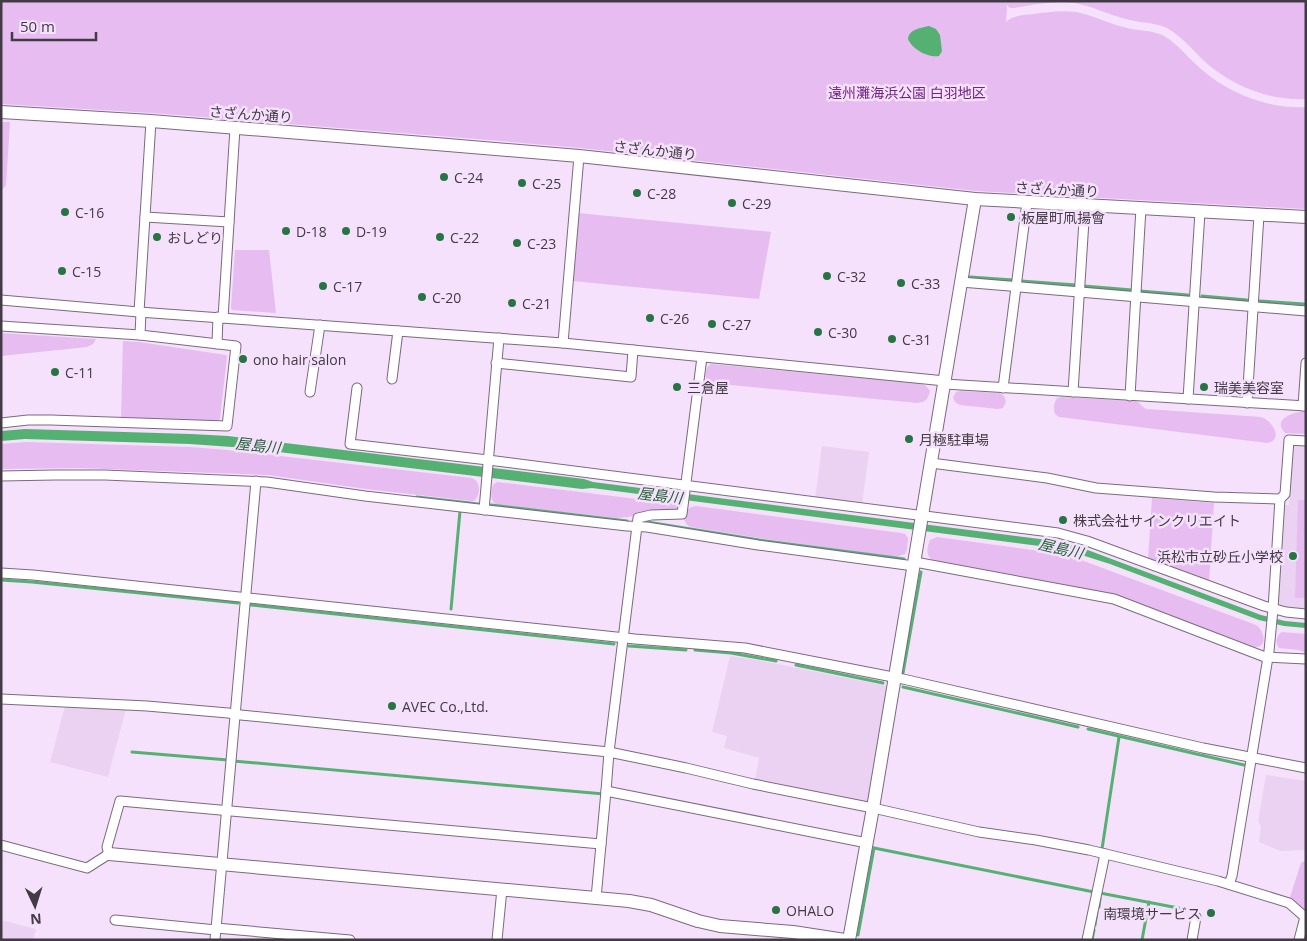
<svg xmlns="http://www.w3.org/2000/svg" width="1307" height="941" font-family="'Open Sans','Noto Sans JP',sans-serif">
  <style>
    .built { fill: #ecd2f2 }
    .green { fill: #e6bcf1 }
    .water { fill: #55b172 }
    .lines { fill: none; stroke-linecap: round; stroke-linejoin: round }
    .stream { stroke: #55b172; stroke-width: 3 }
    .street-casing { stroke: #7c6980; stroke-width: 11 }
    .secondary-casing { stroke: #7c6980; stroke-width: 14 }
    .street { stroke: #fff; stroke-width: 9 }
    .secondary { stroke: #fff; stroke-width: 12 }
    .poi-dot { fill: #277443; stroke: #f5e1fb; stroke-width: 2 }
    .labels { text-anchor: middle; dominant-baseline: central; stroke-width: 5; stroke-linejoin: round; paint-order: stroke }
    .park-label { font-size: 14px; fill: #702582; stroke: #f5e1fb }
    .street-label { font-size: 14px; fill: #423a44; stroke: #f5e1fb }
    .poi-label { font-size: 14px; fill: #423a44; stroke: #f5e1fb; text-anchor: start }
    .water-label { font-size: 15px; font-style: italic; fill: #226339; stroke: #f5e1fb }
  </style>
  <rect width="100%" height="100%" fill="#f5e1fb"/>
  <!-- built -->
  <g class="built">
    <path d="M1293,445H1306V610L1277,606L1283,505H1289Z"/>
    <path d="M822,446L869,452L862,505L815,499Z"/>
    <path d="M730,656L757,660L887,686L868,800L864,803L755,781L759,758L724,748L727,736L712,732Z"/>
    <path d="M65,706L126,709L108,777L50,762Z"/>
    <path d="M1266,775L1306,781V850L1280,851L1259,842L1261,827L1258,821Z"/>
    <path d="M1,920L36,929L33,940H1Z"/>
  </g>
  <!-- green -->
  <g class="green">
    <path d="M1,1H1306V99C1269,101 1232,86 1204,61C1193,50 1181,36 1167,28C1154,22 1139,23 1126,19C1109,15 1092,6 1075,3C1055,0 1033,5 1014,8H1010L1007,5L1006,22C1013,15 1024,15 1034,14C1048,12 1062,10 1076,12C1093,15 1109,24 1127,28C1139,31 1153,30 1164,36C1178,44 1189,59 1201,69C1230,94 1268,109 1306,107V209L976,191L580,148L489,140L152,113L1,104Z"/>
    <path d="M1,122H10L6,185L1,191Z"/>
    <path d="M578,213L771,232L759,299L572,281Z"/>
    <path d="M235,250H269L276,313L232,310L231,308Z"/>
    <path d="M1,333L96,339L93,344L87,347L1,356Z"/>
    <path d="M123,341L139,342L226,355L227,356L220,419L217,421L121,418Z"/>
    <path d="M711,364L919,383L926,386L930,391C928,400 925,402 917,403L711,383L708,382C704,376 705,368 711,364Z"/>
    <path d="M961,391L1000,393L1004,396L1006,402L1003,408L998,409L960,405L955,402L953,397L956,392Z"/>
    <path d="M1062,397L1136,401C1141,403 1142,408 1147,409L1261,417C1273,421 1284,440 1267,443L1059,417L1055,414C1053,408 1054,403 1057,398Z"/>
    <path d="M1306,411V434L1285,433C1271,418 1295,412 1306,411Z"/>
    <path d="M25,442L190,447L227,450L472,478C481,482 481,494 474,501H471L366,489L268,475L80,468L1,469V444Z"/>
    <path d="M497,482L678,504L679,505V510L651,512L628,517L617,518L498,505C489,502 491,492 493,485Z"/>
    <path d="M1152,498L1214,503L1209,582L1148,560Z"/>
    <path d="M1298,500H1306V598H1295Z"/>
    <path d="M696,506L901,533L905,534L908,538L907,549L905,554L896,557L759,538L691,527C680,523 683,507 696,506Z"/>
    <path d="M937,537L1054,553L1081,560L1256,625C1265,631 1268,648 1254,647L1115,595L933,560C925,556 927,547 930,540Z"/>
    <path d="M1282,632L1306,634V653L1299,650L1279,648C1275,642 1276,636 1282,632Z"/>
    <path d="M1306,860V912L1289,900L1301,863Z"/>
  </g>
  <!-- water -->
  <g class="water">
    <path d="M929,26L936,29L940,35L942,51L939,56C928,58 912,49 908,39C909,29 921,28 929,26Z"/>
    <path d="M25,429L191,434L228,436L584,479L593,482L1056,541L1085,549L1261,615L1285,621L1306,623V628L1284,626L1259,620L1110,564L1069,551L1055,548L592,488L582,489L246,448L190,444L25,439L1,441V431Z"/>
  </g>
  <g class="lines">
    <!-- stream -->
    <g class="stream">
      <path d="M970,277L1013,280"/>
      <path d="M1021,281L1076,285"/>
      <path d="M1084,286L1132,290"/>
      <path d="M1140,291L1188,295"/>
      <path d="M1202,296L1247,300"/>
      <path d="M1259,301L1304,304"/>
      <path d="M417,497L478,504"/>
      <path d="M491,505L627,521"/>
      <path d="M647,522L759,540L904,559"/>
      <path d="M1,580L32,582L238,603"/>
      <path d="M251,605L614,644"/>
      <path d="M451,609L460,511"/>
      <path d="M629,646L686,650"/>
      <path d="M695,650L731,653L776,661"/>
      <path d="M796,665L883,683"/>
      <path d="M903,673L921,572"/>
      <path d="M903,687L1078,727"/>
      <path d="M1088,729L1244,765"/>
      <path d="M132,752L228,760"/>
      <path d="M233,761L604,794"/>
      <path d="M874,848L1094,892"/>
      <path d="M1102,849L1119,737"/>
      <path d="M1100,893L1194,911"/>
      <path d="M1099,907L1100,898"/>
      <path d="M1095,925L1097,912"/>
      <path d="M858,935L874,848"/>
      <path d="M1092,940L1094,930"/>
      <path d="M1142,940L1149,902"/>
    </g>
    <defs>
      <g id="street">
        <path d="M145,217L229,222"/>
        <path d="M961,282L1306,311"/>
        <path d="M1,300L139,312L563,343L945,381"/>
        <path d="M139,312L151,121"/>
        <path d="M223,318L235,128"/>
        <path d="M1,326L140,335L236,346L227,426L51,420H28L1,423"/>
        <path d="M140,335L141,312"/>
        <path d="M563,343L579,156"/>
        <path d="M217,344L218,317"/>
        <path d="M496,363L631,377L633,350"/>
        <path d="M392,379L398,331"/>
        <path d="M945,384L1306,406"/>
        <path d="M357,388L350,444L488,460L1058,533L1087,541L1264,606L1286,612L1306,614"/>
        <path d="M1003,388L1027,202"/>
        <path d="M310,392L320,325"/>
        <path d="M1073,392L1085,205"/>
        <path d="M1130,396L1141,208"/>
        <path d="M1188,399L1200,212"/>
        <path d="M1247,403L1259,215"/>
        <path d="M1303,406L1306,363"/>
        <path d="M931,463L1047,478L1096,488L1214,497L1280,499L1285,494L1289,440L1306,441"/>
        <path d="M1,476L55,475H105L267,482L365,496L627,526L647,527L758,545L914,566"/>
        <path d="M484,510L499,338"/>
        <path d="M915,562L1114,599L1265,657L1306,659"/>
        <path d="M1,573L33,575L635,639L745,648L903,679L1203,748L1306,768"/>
        <path d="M1,699L147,706L228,713L241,715L609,752L686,768L753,784L873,808L979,832L1036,840L1089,850L1218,881L1289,903L1305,917L1299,940"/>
        <path d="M606,791L867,843"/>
        <path d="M1,845L87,868L109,854L107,847L120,801L601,844"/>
        <path d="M1229,884L1232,876L1269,651L1273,609L1280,499"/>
        <path d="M596,898L606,791L609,752L638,518L651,515L682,514L702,357"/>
        <path d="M115,920L216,930"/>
        <path d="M216,928L350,940"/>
        <path d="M215,940L256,481"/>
        <path d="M497,940L502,889"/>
        <path d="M1087,940L1105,854"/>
        <path d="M1192,940L1196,917"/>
      </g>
      <g id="secondary">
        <path d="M1,112L151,121L448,145L579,156L975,199L1306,217"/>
        <path d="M109,854L629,901L651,905L698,921L720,926L793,932L845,940"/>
        <path d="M849,940L873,808L975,199"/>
      </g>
    </defs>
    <!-- street casing -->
    <use href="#street" class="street-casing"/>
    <!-- secondary casing -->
    <use href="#secondary" class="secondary-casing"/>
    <!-- street -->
    <use href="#street" class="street"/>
    <!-- secondary -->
    <use href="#secondary" class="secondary"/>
  </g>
  <!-- markers -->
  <g class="poi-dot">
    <circle cx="444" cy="177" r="5"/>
    <circle cx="522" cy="183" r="5"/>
    <circle cx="637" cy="193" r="5"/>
    <circle cx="732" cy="203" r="5"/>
    <circle cx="65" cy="212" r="5"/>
    <circle cx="1011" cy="217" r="5"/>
    <circle cx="286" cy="231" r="5"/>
    <circle cx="346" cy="231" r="5"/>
    <circle cx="157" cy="237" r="5"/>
    <circle cx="440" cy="237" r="5"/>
    <circle cx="517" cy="243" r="5"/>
    <circle cx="62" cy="271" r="5"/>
    <circle cx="827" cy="276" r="5"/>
    <circle cx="901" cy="283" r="5"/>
    <circle cx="323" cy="286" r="5"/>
    <circle cx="422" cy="297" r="5"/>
    <circle cx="512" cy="303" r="5"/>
    <circle cx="650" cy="318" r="5"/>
    <circle cx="712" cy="324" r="5"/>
    <circle cx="818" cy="332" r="5"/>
    <circle cx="892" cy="339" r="5"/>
    <circle cx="243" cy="359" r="5"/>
    <circle cx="55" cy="372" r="5"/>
    <circle cx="677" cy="387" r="5"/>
    <circle cx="1204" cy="387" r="5"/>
    <circle cx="909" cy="439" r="5"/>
    <circle cx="1063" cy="520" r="5"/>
    <circle cx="1293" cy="556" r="5"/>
    <circle cx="392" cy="706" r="5"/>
    <circle cx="776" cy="910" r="5"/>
    <circle cx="1211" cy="913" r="5"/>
  </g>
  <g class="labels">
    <!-- park labels -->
    <g class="park-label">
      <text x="907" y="92">遠州灘海浜公園 白羽地区</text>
    </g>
    <!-- street labels -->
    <g class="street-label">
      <text transform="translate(251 114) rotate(4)">さざんか通り</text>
      <text transform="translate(655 150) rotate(6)">さざんか通り</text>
      <text transform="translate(1057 189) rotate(3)">さざんか通り</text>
    </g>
    <!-- poi labels -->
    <g class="poi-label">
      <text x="454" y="177">C-24</text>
      <text x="532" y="183">C-25</text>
      <text x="647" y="193">C-28</text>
      <text x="742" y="203">C-29</text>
      <text x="75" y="212">C-16</text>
      <text x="1021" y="217">板屋町凧揚會</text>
      <text x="296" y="231">D-18</text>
      <text x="356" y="231">D-19</text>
      <text x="167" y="237">おしどり</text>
      <text x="450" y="237">C-22</text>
      <text x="527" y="243">C-23</text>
      <text x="72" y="271">C-15</text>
      <text x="837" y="276">C-32</text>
      <text x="911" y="283">C-33</text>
      <text x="333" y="286">C-17</text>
      <text x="432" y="297">C-20</text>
      <text x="522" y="303">C-21</text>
      <text x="660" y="318">C-26</text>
      <text x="722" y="324">C-27</text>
      <text x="828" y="332">C-30</text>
      <text x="902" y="339">C-31</text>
      <text x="253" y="359">ono hair salon</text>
      <text x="65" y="372">C-11</text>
      <text x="687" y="387">三倉屋</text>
      <text x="1214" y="387">瑞美美容室</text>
      <text x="919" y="439">月極駐車場</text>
      <text x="1073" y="520">株式会社サインクリエイト</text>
      <text x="1283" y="556" text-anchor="end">浜松市立砂丘小学校</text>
      <text x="402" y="706">AVEC Co.,Ltd.</text>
      <text x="786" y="910">OHALO</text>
      <text x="1201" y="913" text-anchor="end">南環境サービス</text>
    </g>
    <!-- water labels -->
    <g class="water-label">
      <text transform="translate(258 445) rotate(6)">屋島川</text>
      <text transform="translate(660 495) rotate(7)">屋島川</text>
      <text transform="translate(1061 548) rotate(13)">屋島川</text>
    </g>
  </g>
  <!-- border -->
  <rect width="1307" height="941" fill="none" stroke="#423a44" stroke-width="5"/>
  <!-- north arrow -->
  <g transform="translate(35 906) rotate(176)" stroke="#f5e1fb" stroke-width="4" paint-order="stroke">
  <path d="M0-4L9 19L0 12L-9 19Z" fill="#423a44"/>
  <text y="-8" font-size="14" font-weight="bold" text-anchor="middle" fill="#423a44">N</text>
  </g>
  <!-- scale -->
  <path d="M12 32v8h84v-8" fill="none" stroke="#423a44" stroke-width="2.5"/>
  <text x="20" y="32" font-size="15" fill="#423a44" stroke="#f5e1fb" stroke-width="4" paint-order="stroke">50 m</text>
</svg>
